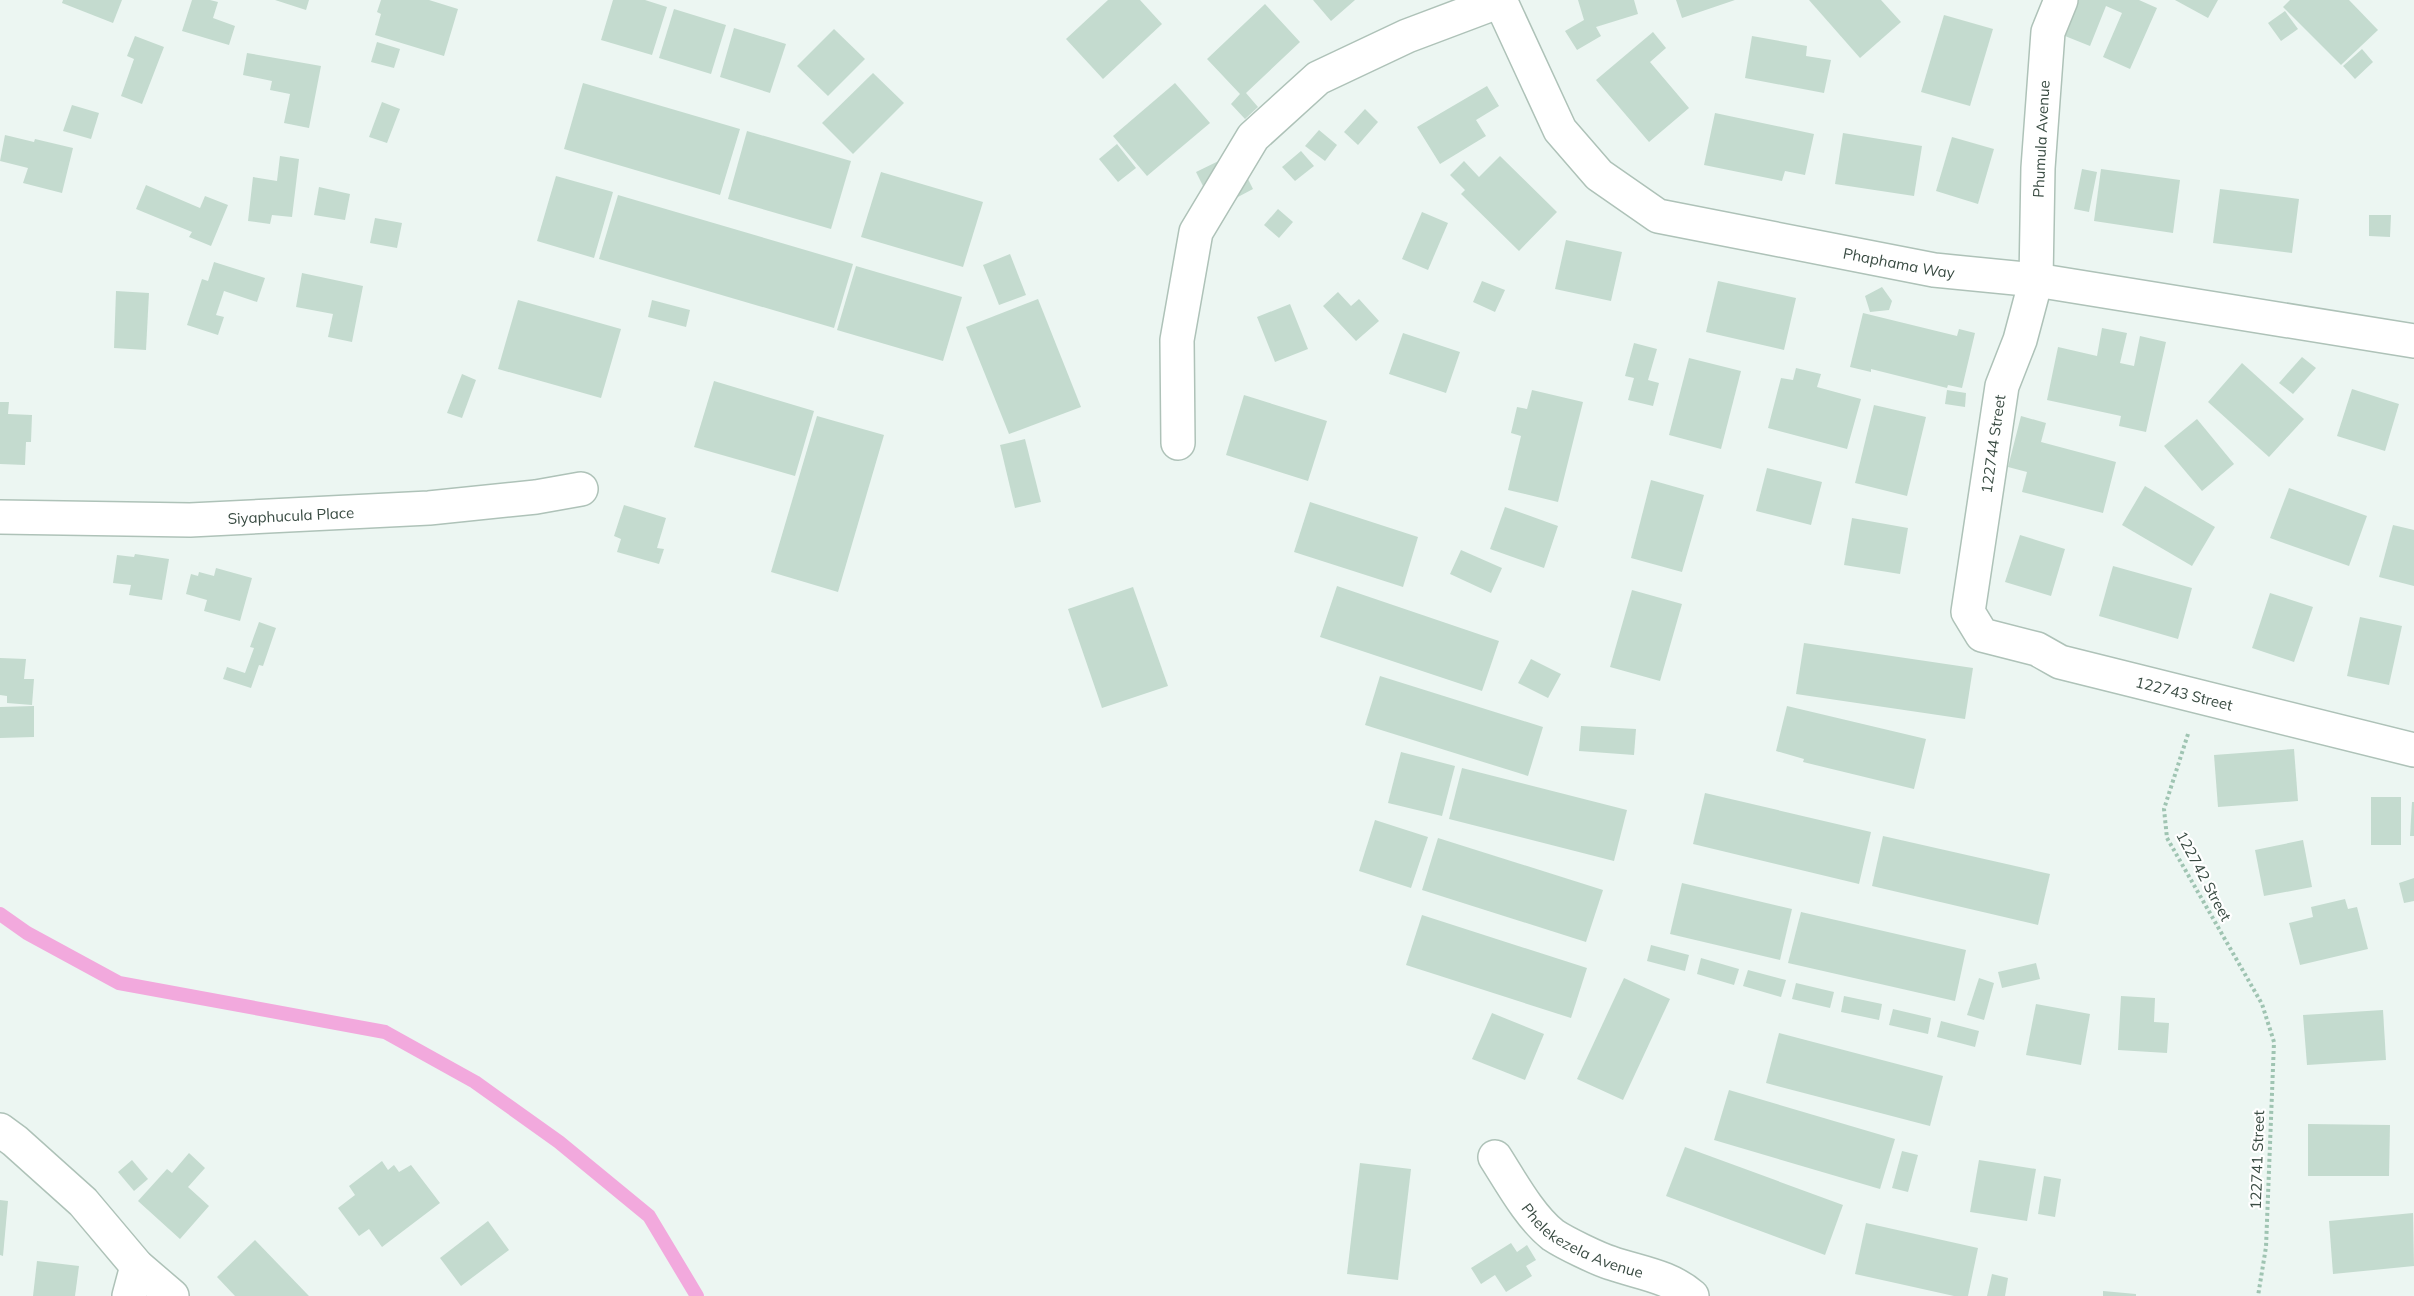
<svg xmlns="http://www.w3.org/2000/svg" width="2414" height="1296" font-family="Mulish,sans-serif">
  <style>
    .lines { fill: none; stroke-linecap: round; stroke-linejoin: round }
    .stream { stroke: #f2a9dd; stroke-width: 14 }
    .building { fill: #c4dbcf }
    .minor-casing { stroke: #aec2b8; stroke-width: 36 }
    .path { stroke: #9fc4b2; stroke-width: 4; stroke-dasharray: 3 3; stroke-linecap: butt }
    .minor { stroke: #fff; stroke-width: 33 }
    .labels { text-anchor: middle; dominant-baseline: central; stroke-width: 4.5; stroke-linejoin: round; paint-order: stroke }
    .street-label { font-size: 15px; fill: #394b42; stroke: #fff }
  </style>
  <rect width="100%" height="100%" fill="#ecf6f2"/>
  <g class="lines">
    <!-- stream -->
    <path class="stream" d="M0,914L27,933L119,983L385,1032L475,1082L559,1142L649,1216L697,1296"/>
  </g>
  <!-- building -->
  <g class="building">
    <path d="M63,0H122L113,23L62,3Z"/>
    <path d="M192,0H210L218,2L213,18L235,26L229,45L182,31Z"/>
    <path d="M275,0H309L306,10Z"/>
    <path d="M381,0H429L458,9L444,56L375,35L381,14L377,12Z"/>
    <path d="M613,0H645L667,7L652,55L601,40Z"/>
    <path d="M1108,0H1140L1162,24L1103,79L1066,39Z"/>
    <path d="M1313,0H1355L1331,21Z"/>
    <path d="M1578,0H1634L1638,14L1596,27L1601,36L1577,50L1565,31L1584,20Z"/>
    <path d="M1676,0H1735L1682,18Z"/>
    <path d="M1809,0H1881L1901,22L1860,58Z"/>
    <path d="M2079,0H2139L2157,8L2130,69L2103,57L2122,13L2106,6L2090,46L2065,36Z"/>
    <path d="M2175,0H2218L2208,18Z"/>
    <path d="M2290,0H2349L2378,30L2341,65L2283,7Z"/>
    <path d="M1265,4L1300,42L1246,93L1258,107L1245,119L1231,104L1240,94L1207,59Z"/>
    <path d="M674,9L726,25L711,74L659,58Z"/>
    <path d="M2285,11L2298,29L2281,41L2268,23Z"/>
    <path d="M1944,15L1993,29L1970,106L1921,92Z"/>
    <path d="M734,28L786,44L770,93L720,77Z"/>
    <path d="M834,29L865,59L828,96L797,66Z"/>
    <path d="M1653,32L1666,48L1650,62L1689,108L1649,142L1596,80Z"/>
    <path d="M135,36L164,47L142,104L121,96L134,59L127,56Z"/>
    <path d="M1752,36L1807,46L1806,56L1831,60L1824,93L1745,78Z"/>
    <path d="M377,42L400,49L394,68L371,62Z"/>
    <path d="M2362,49L2373,62L2355,79L2343,66Z"/>
    <path d="M247,53L321,66L309,128L284,123L290,94L270,90L272,81L243,75Z"/>
    <path d="M873,73L904,103L853,154L822,123Z"/>
    <path d="M583,83L740,129L720,195L564,149Z"/>
    <path d="M1175,83L1210,123L1147,176L1113,136Z"/>
    <path d="M1487,86L1499,106L1476,120L1486,136L1440,164L1417,127Z"/>
    <path d="M382,102L400,109L387,143L369,137Z"/>
    <path d="M72,105L99,113L91,139L63,131Z"/>
    <path d="M1365,109L1378,122L1358,145L1344,132Z"/>
    <path d="M1715,113L1814,134L1805,175L1785,171L1782,181L1704,165Z"/>
    <path d="M1319,130L1337,145L1325,161L1305,146Z"/>
    <path d="M747,131L851,161L831,229L728,199Z"/>
    <path d="M1843,133L1922,146L1914,196L1835,184Z"/>
    <path d="M5,135L34,142L35,139L73,148L62,193L23,183L28,168L0,161Z"/>
    <path d="M1952,137L1994,149L1978,204L1936,191Z"/>
    <path d="M1117,144L1136,168L1118,182L1099,159Z"/>
    <path d="M1301,151L1314,166L1295,181L1282,167Z"/>
    <path d="M1235,153L1253,189L1236,198L1229,183L1207,194L1196,172Z"/>
    <path d="M280,156L299,159L292,217L272,215L270,224L248,221L253,177L277,181Z"/>
    <path d="M1500,156L1557,212L1519,251L1461,194L1465,190L1450,175L1464,161L1479,177Z"/>
    <path d="M2082,169L2097,172L2089,212L2074,209Z"/>
    <path d="M2101,169L2180,180L2173,233L2094,221Z"/>
    <path d="M881,172L983,202L963,267L861,237Z"/>
    <path d="M556,176L613,192L594,258L537,241Z"/>
    <path d="M146,185L200,208L205,196L228,205L211,246L189,237L192,232L136,209Z"/>
    <path d="M319,187L350,194L345,220L314,215Z"/>
    <path d="M2220,189L2299,199L2292,253L2213,243Z"/>
    <path d="M618,195L853,264L834,328L599,259Z"/>
    <path d="M1278,209L1293,222L1279,238L1264,225Z"/>
    <path d="M1422,212L1448,223L1428,270L1402,259Z"/>
    <path d="M2369,215H2391L2390,237L2369,236Z"/>
    <path d="M375,218L402,223L397,248L370,243Z"/>
    <path d="M1566,240L1622,252L1611,301L1555,289Z"/>
    <path d="M1010,254L1026,295L999,305L983,265Z"/>
    <path d="M214,262L265,278L257,302L224,291L216,315L224,317L218,335L187,325L202,279L208,281Z"/>
    <path d="M856,266L962,297L943,361L837,330Z"/>
    <path d="M302,273L363,286L352,342L328,337L333,314L296,307Z"/>
    <path d="M1482,281L1505,290L1495,312L1473,302Z"/>
    <path d="M1718,281L1796,298L1784,350L1706,332Z"/>
    <path d="M1882,287L1892,301L1889,310L1870,312L1865,296Z"/>
    <path d="M116,291L149,293L146,350L114,348Z"/>
    <path d="M1338,292L1351,306L1359,299L1379,321L1356,341L1323,306Z"/>
    <path d="M1038,299L1081,407L1009,434L966,327Z"/>
    <path d="M518,300L621,329L601,398L498,369Z"/>
    <path d="M652,300L690,310L686,327L648,317Z"/>
    <path d="M1290,304L1308,349L1275,362L1257,317Z"/>
    <path d="M1863,313L1957,336L1959,329L1975,333L1962,388L1948,385L1947,388L1871,369V372L1850,367Z"/>
    <path d="M2102,328L2127,333L2120,363L2134,366L2140,336L2166,342L2146,432L2119,426L2121,416L2047,400L2058,347L2097,356Z"/>
    <path d="M1403,333L1460,352L1446,393L1389,374Z"/>
    <path d="M1634,343L1657,349L1648,380L1659,383L1653,406L1628,400L1634,378L1625,376Z"/>
    <path d="M2302,357L2316,368L2293,394L2279,383Z"/>
    <path d="M1689,358L1741,371L1721,449L1669,435Z"/>
    <path d="M2242,363L2304,419L2269,457L2208,402Z"/>
    <path d="M1796,368L1821,374L1817,387L1861,399L1847,449L1768,428L1781,378L1793,380Z"/>
    <path d="M462,374L476,380L462,418L447,413Z"/>
    <path d="M714,381L814,411L795,476L694,447Z"/>
    <path d="M2352,389L2399,404L2385,451L2337,436Z"/>
    <path d="M1532,390L1583,402L1558,502L1508,490L1521,436L1511,433L1517,407L1527,409Z"/>
    <path d="M1947,390L1966,393L1965,407L1945,404Z"/>
    <path d="M1244,395L1327,421L1308,481L1226,455Z"/>
    <path d="M0,402H9L8,414L32,415L31,442H26L25,465L0,464Z"/>
    <path d="M1874,405L1926,417L1907,496L1855,483Z"/>
    <path d="M817,416L884,435L838,592L771,572Z"/>
    <path d="M2021,416L2046,423L2041,442L2116,462L2103,513L2022,492L2027,472L2008,467Z"/>
    <path d="M2197,419L2234,464L2202,491L2164,446Z"/>
    <path d="M1025,439L1041,502L1015,508L1000,445Z"/>
    <path d="M1767,468L1822,482L1811,525L1756,511Z"/>
    <path d="M1651,480L1704,495L1682,572L1631,558Z"/>
    <path d="M2145,486L2215,527L2192,566L2122,525Z"/>
    <path d="M2289,488L2367,516L2349,566L2270,538Z"/>
    <path d="M1310,502L1418,537L1403,587L1294,552Z"/>
    <path d="M624,505L666,518L657,548L664,549L659,564L617,552L621,539L614,536Z"/>
    <path d="M1505,507L1558,526L1544,568L1490,549Z"/>
    <path d="M1852,518L1908,528L1900,574L1844,565Z"/>
    <path d="M2393,525L2414,530V586L2379,577Z"/>
    <path d="M2020,535L2065,549L2051,596L2005,582Z"/>
    <path d="M1461,550L1502,568L1491,593L1450,574Z"/>
    <path d="M135,554L169,559L162,600L129,595L131,585L113,583L117,555L134,557Z"/>
    <path d="M2113,566L2192,588L2178,639L2099,616Z"/>
    <path d="M216,568L252,578L240,621L204,611L207,600L186,594L191,574L198,576L199,572L214,576Z"/>
    <path d="M1337,586L1499,641L1482,691L1320,637Z"/>
    <path d="M1133,587L1168,686L1102,708L1068,609Z"/>
    <path d="M1632,590L1682,604L1660,681L1610,667Z"/>
    <path d="M2270,593L2313,607L2294,662L2252,648Z"/>
    <path d="M2360,617L2402,626L2389,685L2347,676Z"/>
    <path d="M259,622L276,628L263,666L259,665L251,688L223,679L227,667L245,673L254,648L250,647Z"/>
    <path d="M1804,643L1973,668L1965,719L1796,694Z"/>
    <path d="M0,658L26,659L24,679H34L32,705L7,703V696L0,695Z"/>
    <path d="M1531,659L1561,674L1548,698L1518,683Z"/>
    <path d="M1380,676L1543,727L1528,776L1365,725Z"/>
    <path d="M34,706V737L0,738V707Z"/>
    <path d="M1787,706L1926,739L1914,789L1803,762L1804,759L1776,751Z"/>
    <path d="M1581,726L1636,729L1634,755L1579,751Z"/>
    <path d="M2294,749L2298,801L2218,807L2214,755Z"/>
    <path d="M1401,752L1455,766L1442,816L1388,803Z"/>
    <path d="M1462,768L1627,810L1614,861L1449,819Z"/>
    <path d="M1705,793L1871,832L1859,884L1693,844Z"/>
    <rect x="2371" y="797" width="30" height="48"/>
    <path d="M2412,802H2414V836H2410Z"/>
    <path d="M1375,820L1428,837L1411,888L1359,871Z"/>
    <path d="M1883,836L2050,874L2038,925L1872,886Z"/>
    <path d="M1438,838L1603,890L1586,942L1422,890Z"/>
    <path d="M2303,840L2312,887L2264,896L2255,850Z"/>
    <path d="M2414,878V901L2404,903L2399,883Z"/>
    <path d="M1682,883L1792,909L1780,960L1670,934Z"/>
    <path d="M2345,899L2348,909L2357,907L2368,949L2300,965L2289,923L2313,917L2311,907Z"/>
    <path d="M1801,912L1966,950L1955,1001L1788,963Z"/>
    <path d="M1422,915L1587,968L1571,1018L1406,965Z"/>
    <path d="M1651,945L1689,955L1685,971L1647,961Z"/>
    <path d="M1701,958L1739,969L1734,985L1697,974Z"/>
    <path d="M2036,963L2040,979L2002,988L1998,972Z"/>
    <path d="M1748,970L1786,980L1781,997L1743,986Z"/>
    <path d="M1624,978L1670,999L1623,1100L1577,1079Z"/>
    <path d="M1979,978L1994,983L1984,1020L1967,1015Z"/>
    <path d="M1796,983L1834,992L1830,1008L1792,999Z"/>
    <path d="M1844,996L1882,1004L1879,1020L1841,1012Z"/>
    <path d="M2121,996L2155,998L2154,1022L2169,1023L2167,1053L2118,1050Z"/>
    <path d="M2036,1004L2090,1014L2081,1065L2026,1055Z"/>
    <path d="M1893,1009L1931,1018L1928,1034L1889,1025Z"/>
    <path d="M2383,1010L2386,1060L2307,1065L2303,1015Z"/>
    <path d="M1492,1013L1544,1034L1525,1080L1472,1059Z"/>
    <path d="M1941,1021L1979,1031L1975,1047L1937,1037Z"/>
    <path d="M1779,1033L1943,1076L1930,1126L1766,1083Z"/>
    <path d="M1729,1090L1895,1139L1880,1189L1714,1140Z"/>
    <path d="M2308,1124L2390,1125L2389,1176H2308Z"/>
    <path d="M1685,1147L1843,1205L1825,1255L1666,1196Z"/>
    <path d="M1902,1151L1918,1155L1908,1192L1892,1188Z"/>
    <path d="M189,1153L205,1168L188,1187L209,1206L180,1239L138,1201L167,1169L172,1173Z"/>
    <path d="M132,1160L148,1179L134,1191L118,1172Z"/>
    <path d="M1979,1160L2036,1169L2027,1221L1970,1212Z"/>
    <path d="M382,1161L388,1170L394,1165L399,1172L411,1165L440,1203L382,1247L369,1229L359,1236L338,1208L355,1195L349,1186Z"/>
    <path d="M1360,1163L1411,1169L1398,1280L1347,1274Z"/>
    <path d="M2044,1176L2061,1179L2055,1217L2038,1214Z"/>
    <path d="M0,1200L8,1201L3,1256L0,1255Z"/>
    <path d="M2413,1213L2414,1266L2333,1274L2329,1221Z"/>
    <path d="M488,1221L509,1250L461,1286L440,1258Z"/>
    <path d="M1866,1223L1978,1248L1968,1296H1954L1855,1274Z"/>
    <path d="M255,1240L309,1296H235L217,1277Z"/>
    <path d="M1511,1243L1517,1252L1527,1245L1536,1260L1526,1266L1532,1276L1506,1292L1495,1275L1481,1284L1471,1268Z"/>
    <path d="M37,1261L79,1266L75,1296H33Z"/>
    <path d="M1992,1274L2008,1278L2005,1296H1987Z"/>
    <path d="M2103,1291L2136,1294V1296H2103Z"/>
  </g>
  <g class="lines">
    <defs>
      <g id="minor">
        <path id="s1" d="M1500,0L1560,130L1599,175L1658,216L1934,270L2036,280L2414,341"/>
        <path id="s2" d="M2061,0L2048,32L2038,168L2036,280L2020,340L2002,386L1968,612L1982,635L2037,649L2060,662L2414,750"/>
        <path d="M1178,443L1177,340L1196,232L1253,137L1318,78L1407,36L1500,1"/>
        <path id="s3" d="M0,517L190,520L429,508L536,497L581,489"/>
        <path d="M0,1130L15,1141L83,1202L137,1266L172,1296"/>
        <path id="s4" d="M1495,1157C1511,1182 1530,1217 1553,1235C1565,1243 1598,1259 1611,1263C1640,1273 1669,1276 1692,1296"/>
        <path d="M129,1296L137,1266"/>
      </g>
    </defs>
    <!-- minor casing -->
    <use href="#minor" class="minor-casing"/>
    <!-- path -->
    <path class="path" d="M2188,734L2164,809L2167,838L2262,1004L2274,1042L2266,1247L2258,1296"/>
    <!-- minor -->
    <use href="#minor" class="minor"/>
  </g>
  <g class="labels">
    <!-- street labels -->
    <g class="street-label">
      <text transform="translate(2041 139) rotate(-87)">Phumula Avenue</text>
      <text stroke="none"><textPath href="#s1" startOffset="520">Phaphama Way</textPath></text>
      <text transform="translate(1993 444) rotate(-82)">122744 Street</text>
      <text stroke="none"><textPath href="#s3" startOffset="291">Siyaphucula Place</textPath></text>
      <text stroke="none"><textPath href="#s2" startOffset="861">122743 Street</textPath></text>
      <text transform="translate(2204 876) rotate(62)">122742 Street</text>
      <text transform="translate(2257 1160) rotate(-88)">122741 Street</text>
      <text stroke="none"><textPath href="#s4" startOffset="126">Phelekezela Avenue</textPath></text>
    </g>
  </g>
</svg>
